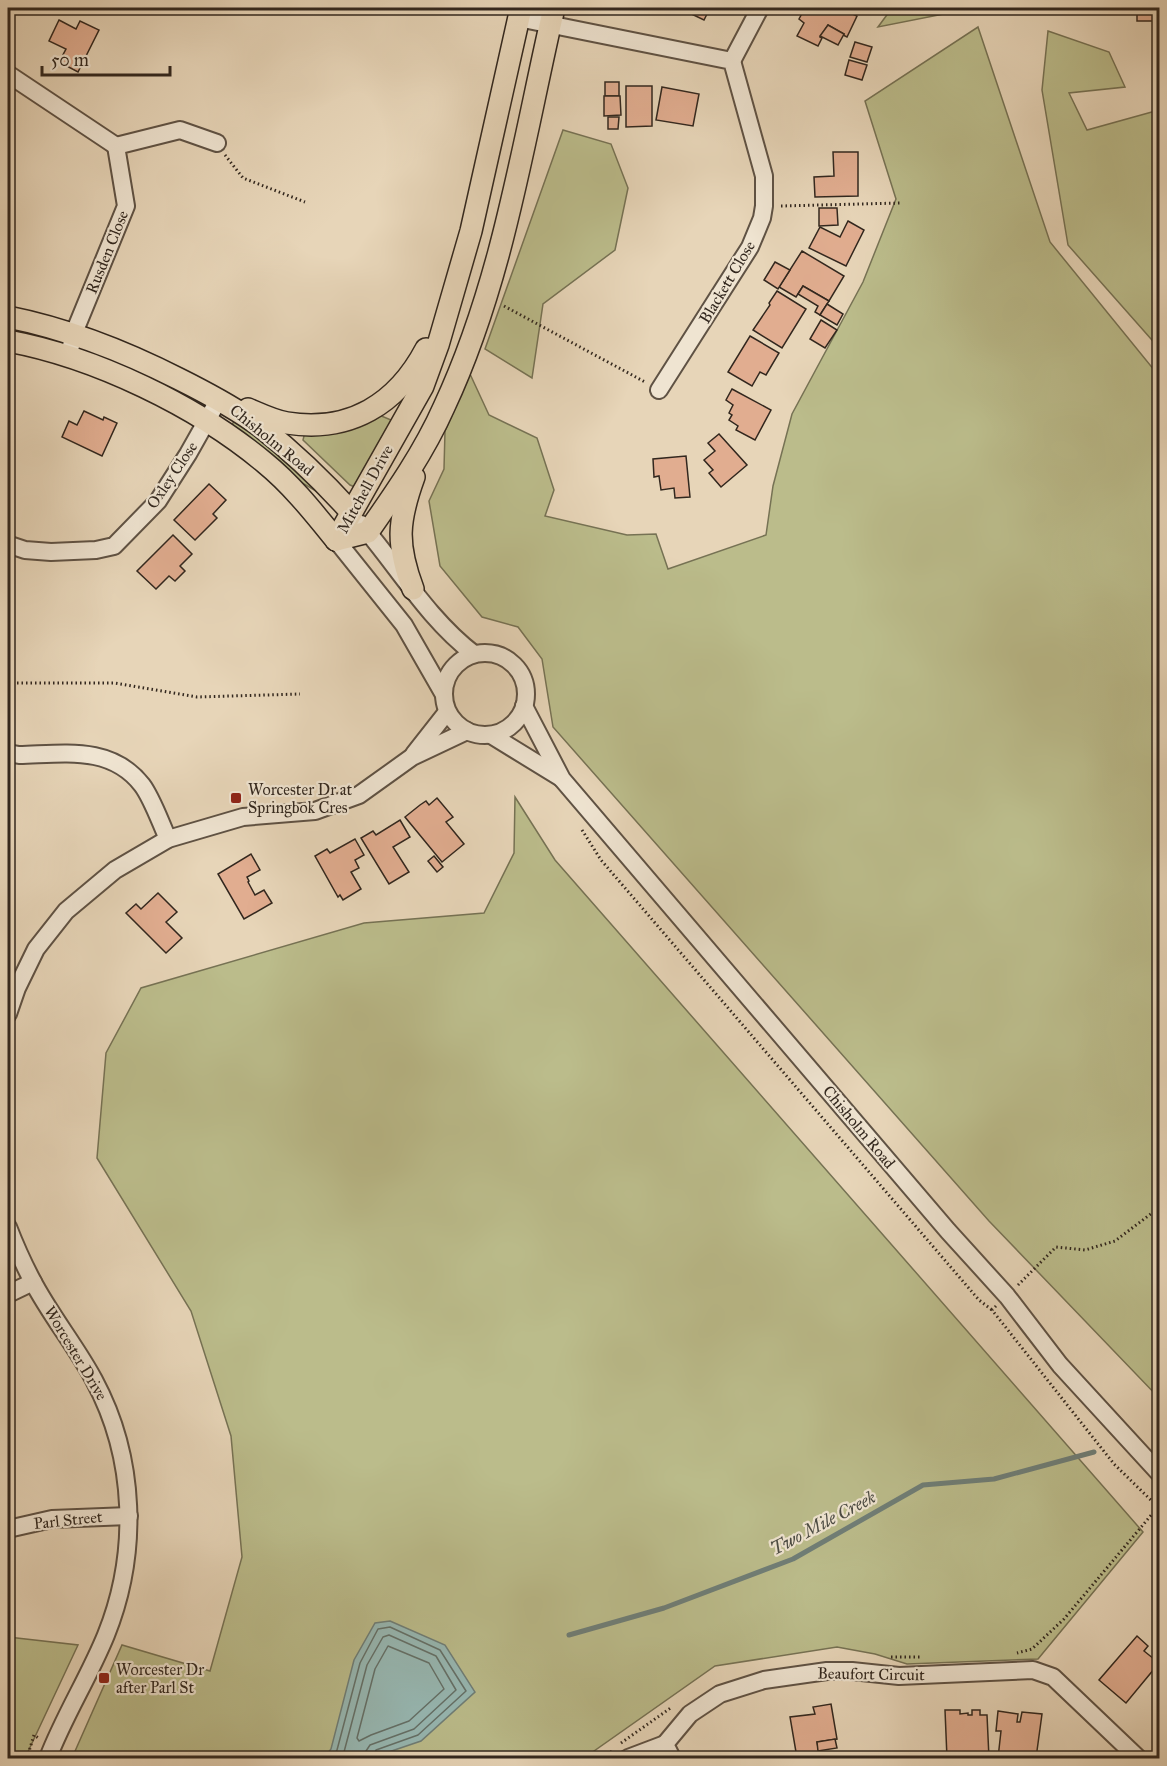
<svg xmlns="http://www.w3.org/2000/svg" width="1167" height="1766" font-family="'IM FELL Great Primer',serif">
  <style>
    .green { fill: #bbbc8b; stroke: #767254; stroke-width: 1.5 }
    .water { fill: #97b8b3; stroke: #6f7e77; stroke-width: 1.5 }
    .lines { fill: none; stroke-linecap: round; stroke-linejoin: round }
    .shore { stroke: #647068; stroke-width: 1.5 }
    .stream { stroke: #6f7e77; stroke-width: 5 }
    .building { fill: #e1ad90; stroke: #32271e; stroke-width: 1.5 }
    .minor-casing { stroke: #5f5244; stroke-width: 20 }
    .major-casing { stroke: #32271e; stroke-width: 24 }
    .path { stroke: #32271e; stroke-width: 3; stroke-dasharray: 1.5 3; stroke-linecap: butt }
    .minor { stroke: #efe4d1; stroke-width: 16 }
    .major { stroke: #e7d5b8; stroke-width: 21 }
    .poi-dot { fill: #8f2418; stroke: #efe4d1; stroke-width: 2 }
    .labels { text-anchor: middle; dominant-baseline: central; stroke-width: 4.5; stroke-linejoin: round; paint-order: stroke }
    .street-label { font-size: 16px; fill: #32271e; stroke: #efe4d1 }
    .poi-label { font-size: 16px; fill: #32271e; stroke: #efe4d1; text-anchor: start }
    .water-label { font-size: 18px; font-style: italic; fill: #4b4b43; stroke: #efe4d1 }
  </style>
  <rect width="100%" height="100%" fill="#e7d5b8"/>
  <filter id="stains"><feTurbulence type="fractalNoise" baseFrequency=".00333" numOctaves="4"/><feColorMatrix values="0 0 0 0 .2 0 0 0 0 .09 0 0 0 0 .02 0 0 0 .5 -.17"/></filter>
  <radialGradient id="worn" r=".72"><stop offset=".6" stop-color="#630" stop-opacity="0"/><stop offset="1" stop-color="#630" stop-opacity=".3"/></radialGradient>
  <!-- green -->
  <g class="green">
    <path d="M892,8H974L878,27Z"/>
    <path d="M978,27L1050,242L1159,376V1398L989,1221L553,727L542,659L518,627L482,617L440,566L429,501L444,469L445,431L470,374L489,415L537,438L554,490L545,516L627,535L656,534L668,569L766,535L773,486L792,414L863,282L896,199L865,101Z"/>
    <path d="M1048,31L1109,52L1125,87L1069,93L1087,130L1159,110V348L1068,245L1042,90Z"/>
    <path d="M563,130L611,144L628,188L615,250L543,304L532,378L485,349Z"/>
    <path d="M379,415L396,422L355,487L350,485L303,440L305,432Z"/>
    <path d="M234,421L243,422L331,500L304,484L231,427Z"/>
    <path d="M515,797L555,860L1143,1532L1038,1659L907,1664L875,1654L837,1647L715,1666L584,1758H72L122,1645L210,1671L242,1557L231,1436L191,1311L97,1158L106,1053L141,988L364,923L484,913L514,853Z"/>
    <path d="M8,1637L78,1645L25,1758H8Z"/>
  </g>
  <!-- water -->
  <path class="water" d="M390,1621L445,1645L475,1692L421,1741L371,1758H324L331,1749L354,1660L375,1623Z"/>
  <g class="lines">
    <!-- shore -->
    <g class="shore">
      <path d="M388,1646L429,1663L444,1689L409,1721L371,1735L359,1741L357,1738L375,1669Z"/>
      <path d="M332,1758L337,1750L360,1663L378,1629L390,1627L440,1650L466,1691L418,1735L376,1750L373,1758"/>
      <path d="M341,1758L344,1752L367,1665L383,1637L389,1635L436,1656L456,1690L414,1729L370,1745L366,1751L365,1758"/>
    </g>
    <!-- stream -->
    <g class="stream">
      <path d="M1159,1407L1160,1406"/>
      <path d="M569,1635L664,1608L793,1559L923,1485L994,1479L1094,1452"/>
    </g>
  </g>
  <!-- building -->
  <g class="building">
    <path d="M679,8H710L704,20Z"/>
    <path d="M805,8H840L857,16L847,37L843,35L844,34L828,25L820,37L822,38L818,46L797,36L804,23L799,19Z"/>
    <path d="M1137,8H1160H1156V21H1137Z"/>
    <path d="M59,20L76,29L80,21L99,30L78,72L59,62L66,49L49,41Z"/>
    <path d="M828,25L844,34L838,45L820,36Z"/>
    <path d="M855,42L872,47L867,62L850,57Z"/>
    <path d="M849,60L867,65L862,80L845,75Z"/>
    <rect x="605" y="82" width="14" height="14"/>
    <path d="M626,86H652V126L626,127Z"/>
    <path d="M662,87L699,94L693,126L656,120Z"/>
    <path d="M604,96H620L621,115L604,116Z"/>
    <path d="M608,117H619L618,129H608Z"/>
    <path d="M833,152H858V196L815,197L814,177L834,176Z"/>
    <path d="M819,208H837L838,225L819,226Z"/>
    <path d="M848,221L864,230L846,266L809,248L820,227L840,237Z"/>
    <path d="M802,251L844,276L829,301L803,286L796,297L779,287Z"/>
    <path d="M775,262L790,270L778,289L764,280Z"/>
    <path d="M803,286L829,301L820,315L815,312L818,306L798,294Z"/>
    <path d="M777,291L806,309L782,348L753,330L770,305L769,303Z"/>
    <path d="M827,304L843,314L837,325L820,315Z"/>
    <path d="M821,320L837,330L825,348L810,339Z"/>
    <path d="M750,336L779,353L766,375L760,372L752,386L728,372Z"/>
    <path d="M732,389L771,410L755,440L736,430L738,426L729,420L732,415L729,413L733,405L726,400Z"/>
    <path d="M84,411L103,420L104,417L117,423L102,456L62,437L69,421L77,425Z"/>
    <path d="M719,434L747,465L721,487L709,473L713,470L704,460L715,451L708,443Z"/>
    <path d="M686,456L690,497L675,498L674,488L661,490L659,476L654,477L653,459Z"/>
    <path d="M209,484L226,500L213,514L217,518L195,540L174,520Z"/>
    <path d="M173,535L192,554L180,566L185,571L175,581L169,576L156,589L137,571Z"/>
    <path d="M437,798L453,817L446,822L464,844L442,862L405,817L420,805L426,801L429,805Z"/>
    <path d="M400,820L410,837L393,847L409,872L389,884L361,838L373,831L376,835Z"/>
    <path d="M355,839L364,855L355,860L359,868L351,872L361,889L343,900L340,895L338,897L315,856L327,849L330,853Z"/>
    <path d="M251,854L260,870L247,877L249,881L248,882L255,895L264,890L272,903L244,919L218,874Z"/>
    <path d="M434,856L443,867L437,872L428,861Z"/>
    <path d="M158,893L177,912L166,922L182,938L166,953L126,913L136,904L141,909Z"/>
    <path d="M1137,1636L1148,1646L1144,1651L1159,1663L1126,1703L1099,1680Z"/>
    <path d="M831,1704L837,1739L817,1742L820,1758H797L790,1717L815,1714L813,1707Z"/>
    <path d="M945,1710H960V1714L968,1713V1715H972V1710H980V1715H987L989,1758H947Z"/>
    <path d="M998,1711L1018,1714L1017,1722H1020L1022,1712L1042,1714L1036,1758H998L1001,1731H996Z"/>
    <path d="M835,1739L837,1748L818,1751L817,1742Z"/>
  </g>
  <g class="lines">
    <defs>
      <g id="minor">
        <path d="M518,18L732,61L764,176V206L762,218L750,247L659,390"/>
        <path d="M732,61L760,8"/>
        <path d="M8,74L116,146"/>
        <path d="M71,346L74,333L126,206L116,146L180,130L217,143"/>
        <path d="M361,524C398,567 428,619 474,654"/>
        <path d="M336,540L404,625L443,693"/>
        <path d="M10,545L25,550L51,552L96,550L114,546L158,501L188,454L219,399"/>
        <circle cx="485" cy="694" r="41"/>
        <path d="M524,706L562,779L948,1231L1007,1296L1060,1365L1160,1474"/>
        <path d="M491,735L561,778"/>
        <path d="M8,753L19,755C64,754 111,745 142,785C152,798 161,824 168,839"/>
        <path d="M414,754L447,712"/>
        <path d="M8,1014L17,988L36,949L66,911L115,870L168,839L243,817L315,811L359,795L412,757L467,731"/>
        <path d="M8,1227C15,1245 23,1263 32,1280C50,1315 76,1346 94,1380C136,1458 139,1553 106,1635C89,1677 64,1716 48,1758"/>
        <path d="M8,1294L33,1282"/>
        <path d="M8,1529L52,1519L129,1516"/>
        <path d="M628,1758L665,1744"/>
        <path d="M672,1758L665,1744L690,1714L720,1694L764,1680L827,1671H852L899,1676L1033,1670L1053,1677L1138,1758"/>
      </g>
      <g id="major">
        <path d="M8,317C68,329 124,351 179,379C207,393 236,408 261,427C294,453 323,481 351,512"/>
        <path d="M8,341C95,357 197,406 265,463C292,485 314,513 336,540"/>
        <path d="M248,409C260,414 274,421 287,423C350,433 397,404 426,349"/>
        <path d="M336,540L368,532C396,492 424,452 444,407C503,281 523,142 554,8"/>
        <path d="M336,540L423,386L438,345L471,231L521,8"/>
        <path d="M413,589C396,544 398,521 414,477"/>
      </g>
    </defs>
    <!-- minor casing -->
    <use href="#minor" class="minor-casing"/>
    <!-- major casing -->
    <use href="#major" class="major-casing"/>
    <!-- path -->
    <g class="path">
      <path d="M225,155L243,178L305,202"/>
      <path d="M781,206L900,203"/>
      <path d="M504,306L645,382"/>
      <path d="M8,683H115L197,697L300,694"/>
      <path d="M582,830L601,860L979,1300L992,1310"/>
      <path d="M1018,1285L1056,1247L1085,1250L1115,1241L1160,1207"/>
      <path d="M996,1306L992,1310L1114,1464L1158,1507L1064,1619L1032,1649L1017,1653"/>
      <path d="M891,1657H920"/>
      <path d="M621,1743L672,1707"/>
      <path d="M67,1754L72,1756L95,1758"/>
      <path d="M27,1758L34,1735L40,1739"/>
      <path d="M604,1758L612,1751"/>
    </g>
    <!-- minor -->
    <use href="#minor" class="minor"/>
    <!-- major -->
    <use href="#major" class="major"/>
  </g>
  <!-- markers -->
  <g class="poi-dot">
    <rect x="230" y="792" width="12" height="12" rx="3"/>
    <rect x="98" y="1672" width="12" height="12" rx="3"/>
  </g>
  <g class="labels">
    <!-- street labels -->
    <g class="street-label">
      <text transform="translate(107 252) rotate(-68)">Rusden Close</text>
      <text transform="translate(727 282) rotate(-59)">Blackett Close</text>
      <text transform="translate(272 440) rotate(39)">Chisholm Road</text>
      <text transform="translate(172 475) rotate(-56)">Oxley Close</text>
      <text transform="translate(365 489) rotate(-61)">Mitchell Drive</text>
      <text transform="translate(859 1127) rotate(50)">Chisholm Road</text>
      <text transform="translate(76 1353) rotate(59)">Worcester Drive</text>
      <text transform="translate(68 1520) rotate(-6)">Parl Street</text>
      <text transform="translate(871 1674) rotate(1)">Beaufort Circuit</text>
    </g>
    <!-- poi labels -->
    <g class="poi-label">
      <text x="248" y="789">Worcester Dr at<tspan x="248" dy="18">Springbok Cres</tspan></text>
      <text x="116" y="1669">Worcester Dr<tspan x="116" dy="18">after Parl St</tspan></text>
    </g>
    <!-- water labels -->
    <g class="water-label">
      <text transform="translate(823 1523) rotate(-28)">Two Mile Creek</text>
    </g>
  </g>
  <!-- margin -->
  <rect width="1167" height="1766" fill="none" stroke="#e7d5b8" stroke-width="30"/>
  <rect x="9" y="9" width="1149" height="1748" fill="none" stroke="#32271e" stroke-width="3"/>
  <rect x="15" y="15" width="1137" height="1736" fill="none" stroke="#32271e" stroke-width="1.5"/>
  <!-- scale -->
  <path d="M42 66v9h128v-9" fill="none" stroke="#32271e" stroke-width="3"/>
  <text x="51" y="66" font-size="18" fill="#32271e" stroke="#efe4d1" stroke-width="4.5" paint-order="stroke">50 m</text>
  <rect width="100%" height="100%" filter="url(#stains)"/>
  <rect width="100%" height="100%" fill="url(#worn)"/>
</svg>
